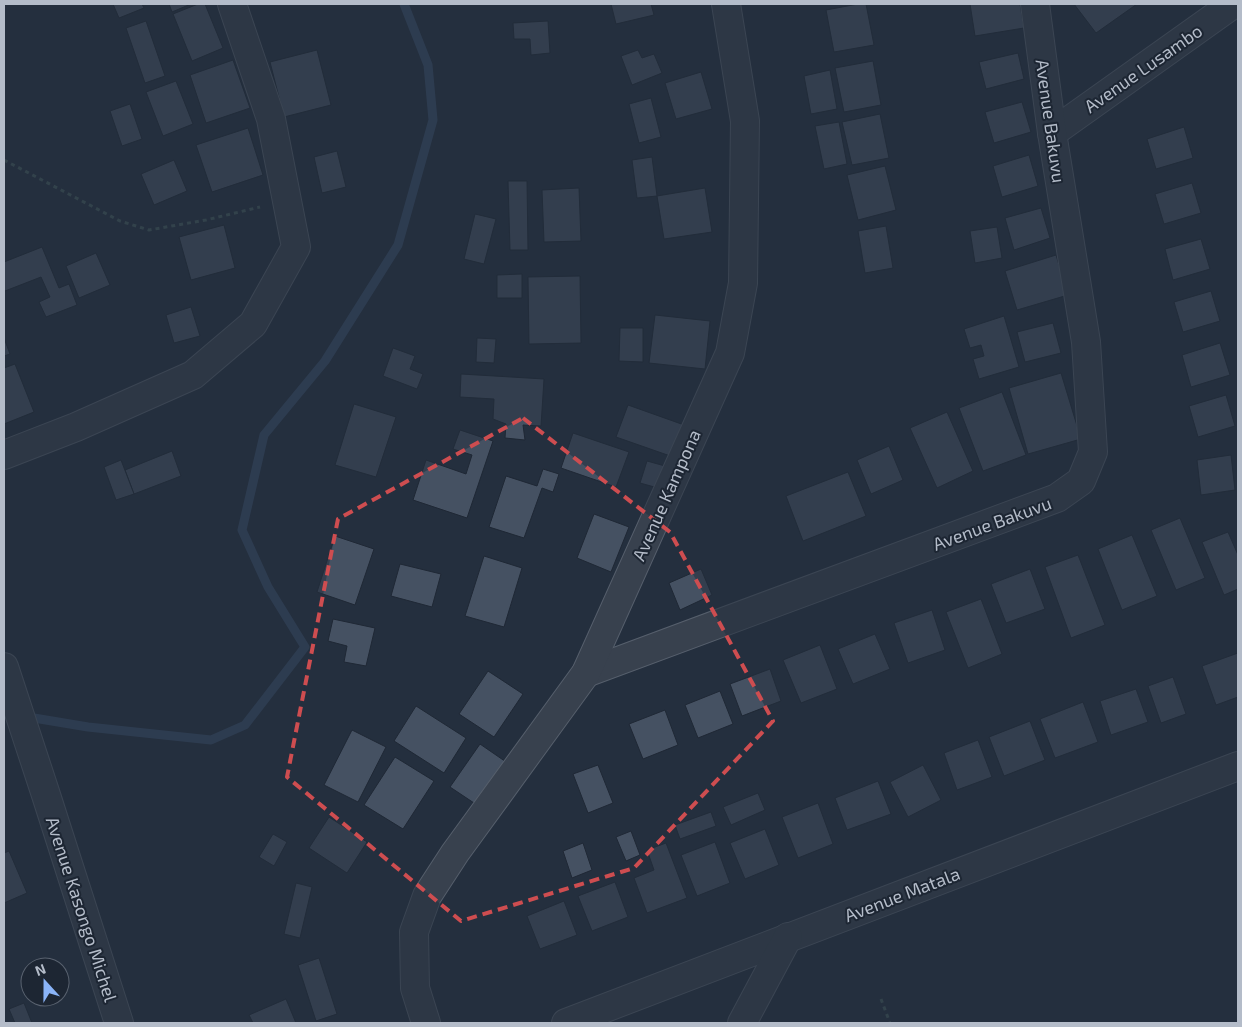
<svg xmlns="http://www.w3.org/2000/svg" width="1242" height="1027" font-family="'Exo 2',sans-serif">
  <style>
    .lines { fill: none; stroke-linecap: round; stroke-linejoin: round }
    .stream { stroke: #394c67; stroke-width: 9 }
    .building { fill: #455162; stroke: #1f2835 }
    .street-casing { stroke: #565f6c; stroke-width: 30 }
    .path { stroke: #44595c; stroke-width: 3; stroke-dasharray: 4 4; stroke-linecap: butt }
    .street { stroke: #38414e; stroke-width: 28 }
    .marked { fill: none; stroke: #ce4d50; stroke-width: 4; stroke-dasharray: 10 6; stroke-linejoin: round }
    .labels { text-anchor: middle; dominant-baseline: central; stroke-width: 4; stroke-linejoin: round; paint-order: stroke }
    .street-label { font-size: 18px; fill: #b4bcc9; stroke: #1d2633 }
  </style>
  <rect width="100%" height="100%" fill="#242f3e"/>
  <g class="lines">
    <!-- stream -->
    <path class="stream" d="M4,713L88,727L211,740L245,725L305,647L268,587L242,530L264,435L325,361L398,245L433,120L428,65L404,4"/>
  </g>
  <!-- building -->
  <g class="building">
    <path d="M113,4H142L144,8L119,18Z"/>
    <path d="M169,4H191L172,12Z"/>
    <path d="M198,4H205L223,48L192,61L173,14Z"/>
    <path d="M611,4H651L654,15L616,24Z"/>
    <path d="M858,4H866L874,45L834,52L826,10Z"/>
    <path d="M970,4H1020L1024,28L975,36Z"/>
    <path d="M1074,4H1137L1096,33Z"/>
    <path d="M146,21L165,76L145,83L126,28Z"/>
    <path d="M548,21L550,53L531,55L530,39H514L513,23Z"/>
    <path d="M317,50L331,105L284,117L270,62Z"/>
    <path d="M638,50L642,58L654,54L662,73L632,85L621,56Z"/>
    <path d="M1018,53L1024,79L986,89L979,62Z"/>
    <path d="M233,60L250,108L206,123L190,75Z"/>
    <path d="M873,61L881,105L844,112L835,68Z"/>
    <path d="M830,70L837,109L811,114L804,76Z"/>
    <path d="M701,72L712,109L676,119L665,83Z"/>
    <path d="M176,81L193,124L163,136L146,92Z"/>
    <path d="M651,98L661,137L639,143L629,104Z"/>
    <path d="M1022,102L1031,132L994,143L985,112Z"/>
    <path d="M130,104L142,139L122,146L110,111Z"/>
    <path d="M880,114L889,158L852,165L842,122Z"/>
    <path d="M839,122L847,164L824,169L815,126Z"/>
    <path d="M1184,127L1193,158L1156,169L1147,139Z"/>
    <path d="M248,128L263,175L212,192L196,145Z"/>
    <path d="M337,151L346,187L322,193L314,157Z"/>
    <path d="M1029,155L1038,186L1002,197L993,166Z"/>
    <path d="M652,157L657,196L637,198L632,160Z"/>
    <path d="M174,160L187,191L154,205L141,174Z"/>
    <path d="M885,166L896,210L858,220L847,175Z"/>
    <path d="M508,181H527L528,250H510Z"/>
    <path d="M1192,183L1201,213L1164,224L1155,194Z"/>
    <path d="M579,188L581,241L544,242L542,190Z"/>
    <path d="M705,188L712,232L664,239L657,196Z"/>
    <path d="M1041,208L1050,238L1014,250L1005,218Z"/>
    <path d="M475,214L496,219L484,264L464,259Z"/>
    <path d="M224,225L235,268L191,280L179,237Z"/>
    <path d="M886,226L893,268L865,273L858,231Z"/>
    <path d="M997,227L1002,258L975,263L970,231Z"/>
    <path d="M1201,239L1210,269L1173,280L1165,249Z"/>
    <path d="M42,247L59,288L69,284L77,305L46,317L39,302L50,297L41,277L5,291L4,289V262Z"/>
    <path d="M96,253L110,285L79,298L66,266Z"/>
    <path d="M1056,255L1068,295L1017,310L1005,271Z"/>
    <path d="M522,274V298H497V275Z"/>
    <path d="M580,276L581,343L529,344L528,277Z"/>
    <path d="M1211,291L1220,321L1183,332L1174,302Z"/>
    <path d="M191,307L200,336L174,343L166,315Z"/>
    <path d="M655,315L710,321L705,369L649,363Z"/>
    <path d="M1004,316L1019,367L979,379L973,359L984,356L981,345L970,348L964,329Z"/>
    <path d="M1053,323L1061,353L1025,362L1017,332Z"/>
    <path d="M620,328H643V362L619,361Z"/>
    <path d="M4,338L10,354L4,356Z"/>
    <path d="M477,338L496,339L494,363L476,362Z"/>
    <path d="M1220,343L1230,375L1191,387L1182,355Z"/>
    <path d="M393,348L415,356L410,369L423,374L417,389L383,376Z"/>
    <path d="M15,364L34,412L4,424V368Z"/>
    <path d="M1061,373L1081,439L1028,454L1009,388Z"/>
    <path d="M461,374L544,379L541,426L523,425L525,440L505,438L506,424L493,419L494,399L460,397Z"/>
    <path d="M1002,392L1026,455L983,471L959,408Z"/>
    <path d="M1226,395L1235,426L1198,437L1189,406Z"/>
    <path d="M354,404L396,417L376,477L335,465Z"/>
    <path d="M628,405L687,426L676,458L616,437Z"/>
    <path d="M947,412L973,471L937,488L910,428Z"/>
    <path d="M460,430L493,441L467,518L413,500L426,460L466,474L472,455L453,449Z"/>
    <path d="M573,433L629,452L616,487L561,468Z"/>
    <path d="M889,446L903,480L871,494L857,460Z"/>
    <path d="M172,451L181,476L134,494L125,470Z"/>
    <path d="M1231,455L1235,490L1201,495L1197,460Z"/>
    <path d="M121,460L134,494L116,500L104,467Z"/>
    <path d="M647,461L665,466L658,488L640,483Z"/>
    <path d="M543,469L559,474L553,492L542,488L524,538L489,527L506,476L537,486Z"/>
    <path d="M848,472L866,516L803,541L786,496Z"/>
    <path d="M594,514L629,527L611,572L577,558Z"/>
    <path d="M1180,518L1205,578L1176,590L1151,530Z"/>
    <path d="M1228,532L1238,555V589L1224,595L1202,542Z"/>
    <path d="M1132,535L1157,596L1122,610L1098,549Z"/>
    <path d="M335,536L374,549L355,605L317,592Z"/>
    <path d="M1078,555L1105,625L1071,638L1045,567Z"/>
    <path d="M484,556L522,568L504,627L465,616Z"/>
    <path d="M400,564L441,574L432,607L391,596Z"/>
    <path d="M701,569L712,595L680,610L669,583Z"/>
    <path d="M1030,569L1045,609L1006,623L991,584Z"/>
    <path d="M981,599L1002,654L968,668L946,612Z"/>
    <path d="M932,610L945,650L908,663L894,623Z"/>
    <path d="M333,619L375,628L366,666L344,662L347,646L328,641Z"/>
    <path d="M875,634L890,669L853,684L838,649Z"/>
    <path d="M820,645L837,689L801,703L783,660Z"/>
    <path d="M1238,653V697L1216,705L1202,666Z"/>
    <path d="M770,669L781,701L742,716L730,684Z"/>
    <path d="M488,671L523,694L494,737L459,714Z"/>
    <path d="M1173,677L1186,714L1161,723L1148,686Z"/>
    <path d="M1136,689L1148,722L1111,735L1100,701Z"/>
    <path d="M720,691L733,724L698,738L685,705Z"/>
    <path d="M1083,702L1098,742L1055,758L1040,719Z"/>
    <path d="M416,706L466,738L444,773L394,741Z"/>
    <path d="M665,710L678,745L643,759L629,724Z"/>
    <path d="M1030,721L1045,760L1004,776L989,737Z"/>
    <path d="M352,730L386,747L358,802L324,785Z"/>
    <path d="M978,740L992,777L957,790L944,753Z"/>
    <path d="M480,744L509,764L480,807L450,787Z"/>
    <path d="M395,757L434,781L403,829L364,805Z"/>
    <path d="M598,765L613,803L588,813L573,774Z"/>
    <path d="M923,765L941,800L908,817L890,782Z"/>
    <path d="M878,781L891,814L847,830L835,798Z"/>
    <path d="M758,793L765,810L731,825L723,807Z"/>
    <path d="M818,803L833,844L798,858L782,817Z"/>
    <path d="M711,812L716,826L680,839L675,825Z"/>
    <path d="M329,817L367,842L347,873L309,848Z"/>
    <path d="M765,829L779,865L745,879L730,843Z"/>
    <path d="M631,831L640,855L626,861L616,837Z"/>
    <path d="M273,834L287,842L274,866L259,857Z"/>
    <path d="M715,842L730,883L697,896L681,855Z"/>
    <path d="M583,843L592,870L572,878L563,851Z"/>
    <path d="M666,843L687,898L647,913L634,878L654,870L647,850Z"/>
    <path d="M9,851L27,893L4,903V853Z"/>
    <path d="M615,882L628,917L592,931L578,896Z"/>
    <path d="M296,883L312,887L300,938L284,934Z"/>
    <path d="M564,901L577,935L540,949L527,916Z"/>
    <path d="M319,958L337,1014L316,1021L298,965Z"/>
    <path d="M286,999L296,1023H253L249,1015Z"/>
    <path d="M24,1003L32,1023H15L9,1009Z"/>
  </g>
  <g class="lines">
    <defs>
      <g id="street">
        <path d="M1052,133L1233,4"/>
        <path d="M4,455L76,427L193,375L253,324L296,247L271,119L232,4"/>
        <path d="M4,667L46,795L119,1023"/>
        <path d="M586,673L1057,498L1081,481L1093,452L1086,342L1052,133L1035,4"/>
        <path d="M426,1023L415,988L414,932L427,896L455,853L586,673L730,353L743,283L745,121L726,4"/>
        <path d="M566,1023L1238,766"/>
        <path d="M742,1023L788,937"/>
      </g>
    </defs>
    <!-- street casing -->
    <use href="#street" class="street-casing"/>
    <!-- path -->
    <g class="path">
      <path d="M4,160L120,221L149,230L206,220L260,207"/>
      <path d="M881,999L890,1023"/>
    </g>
    <!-- street -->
    <use href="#street" class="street"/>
  </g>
  <!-- marked area -->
  <path d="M0 0H1242V1027H0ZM523,418L670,532L773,721L634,868L461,921L287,777L338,519Z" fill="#242f3e" fill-opacity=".55" fill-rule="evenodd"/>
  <path class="marked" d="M523,418L670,532L773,721L634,868L461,921L287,777L338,519Z"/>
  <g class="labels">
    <!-- street labels -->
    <g class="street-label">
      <text transform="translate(1143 68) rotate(-35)">Avenue Lusambo</text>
      <text transform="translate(1051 121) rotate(82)">Avenue Bakuvu</text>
      <text transform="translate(666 495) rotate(-66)">Avenue Kampona</text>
      <text transform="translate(992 523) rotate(-20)">Avenue Bakuvu</text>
      <text transform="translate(902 894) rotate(-21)">Avenue Matala</text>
      <text transform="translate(82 909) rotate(72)">Avenue Kasongo Michel</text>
    </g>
  </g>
  <!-- border -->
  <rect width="1242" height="1027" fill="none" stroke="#b4bcc9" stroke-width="10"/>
  <!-- north arrow -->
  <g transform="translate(45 982) rotate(339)"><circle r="24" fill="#1d2633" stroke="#59626f"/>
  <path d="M0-4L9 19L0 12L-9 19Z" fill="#8ab4f8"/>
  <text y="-8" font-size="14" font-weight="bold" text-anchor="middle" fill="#b4bcc9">N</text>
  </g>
</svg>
